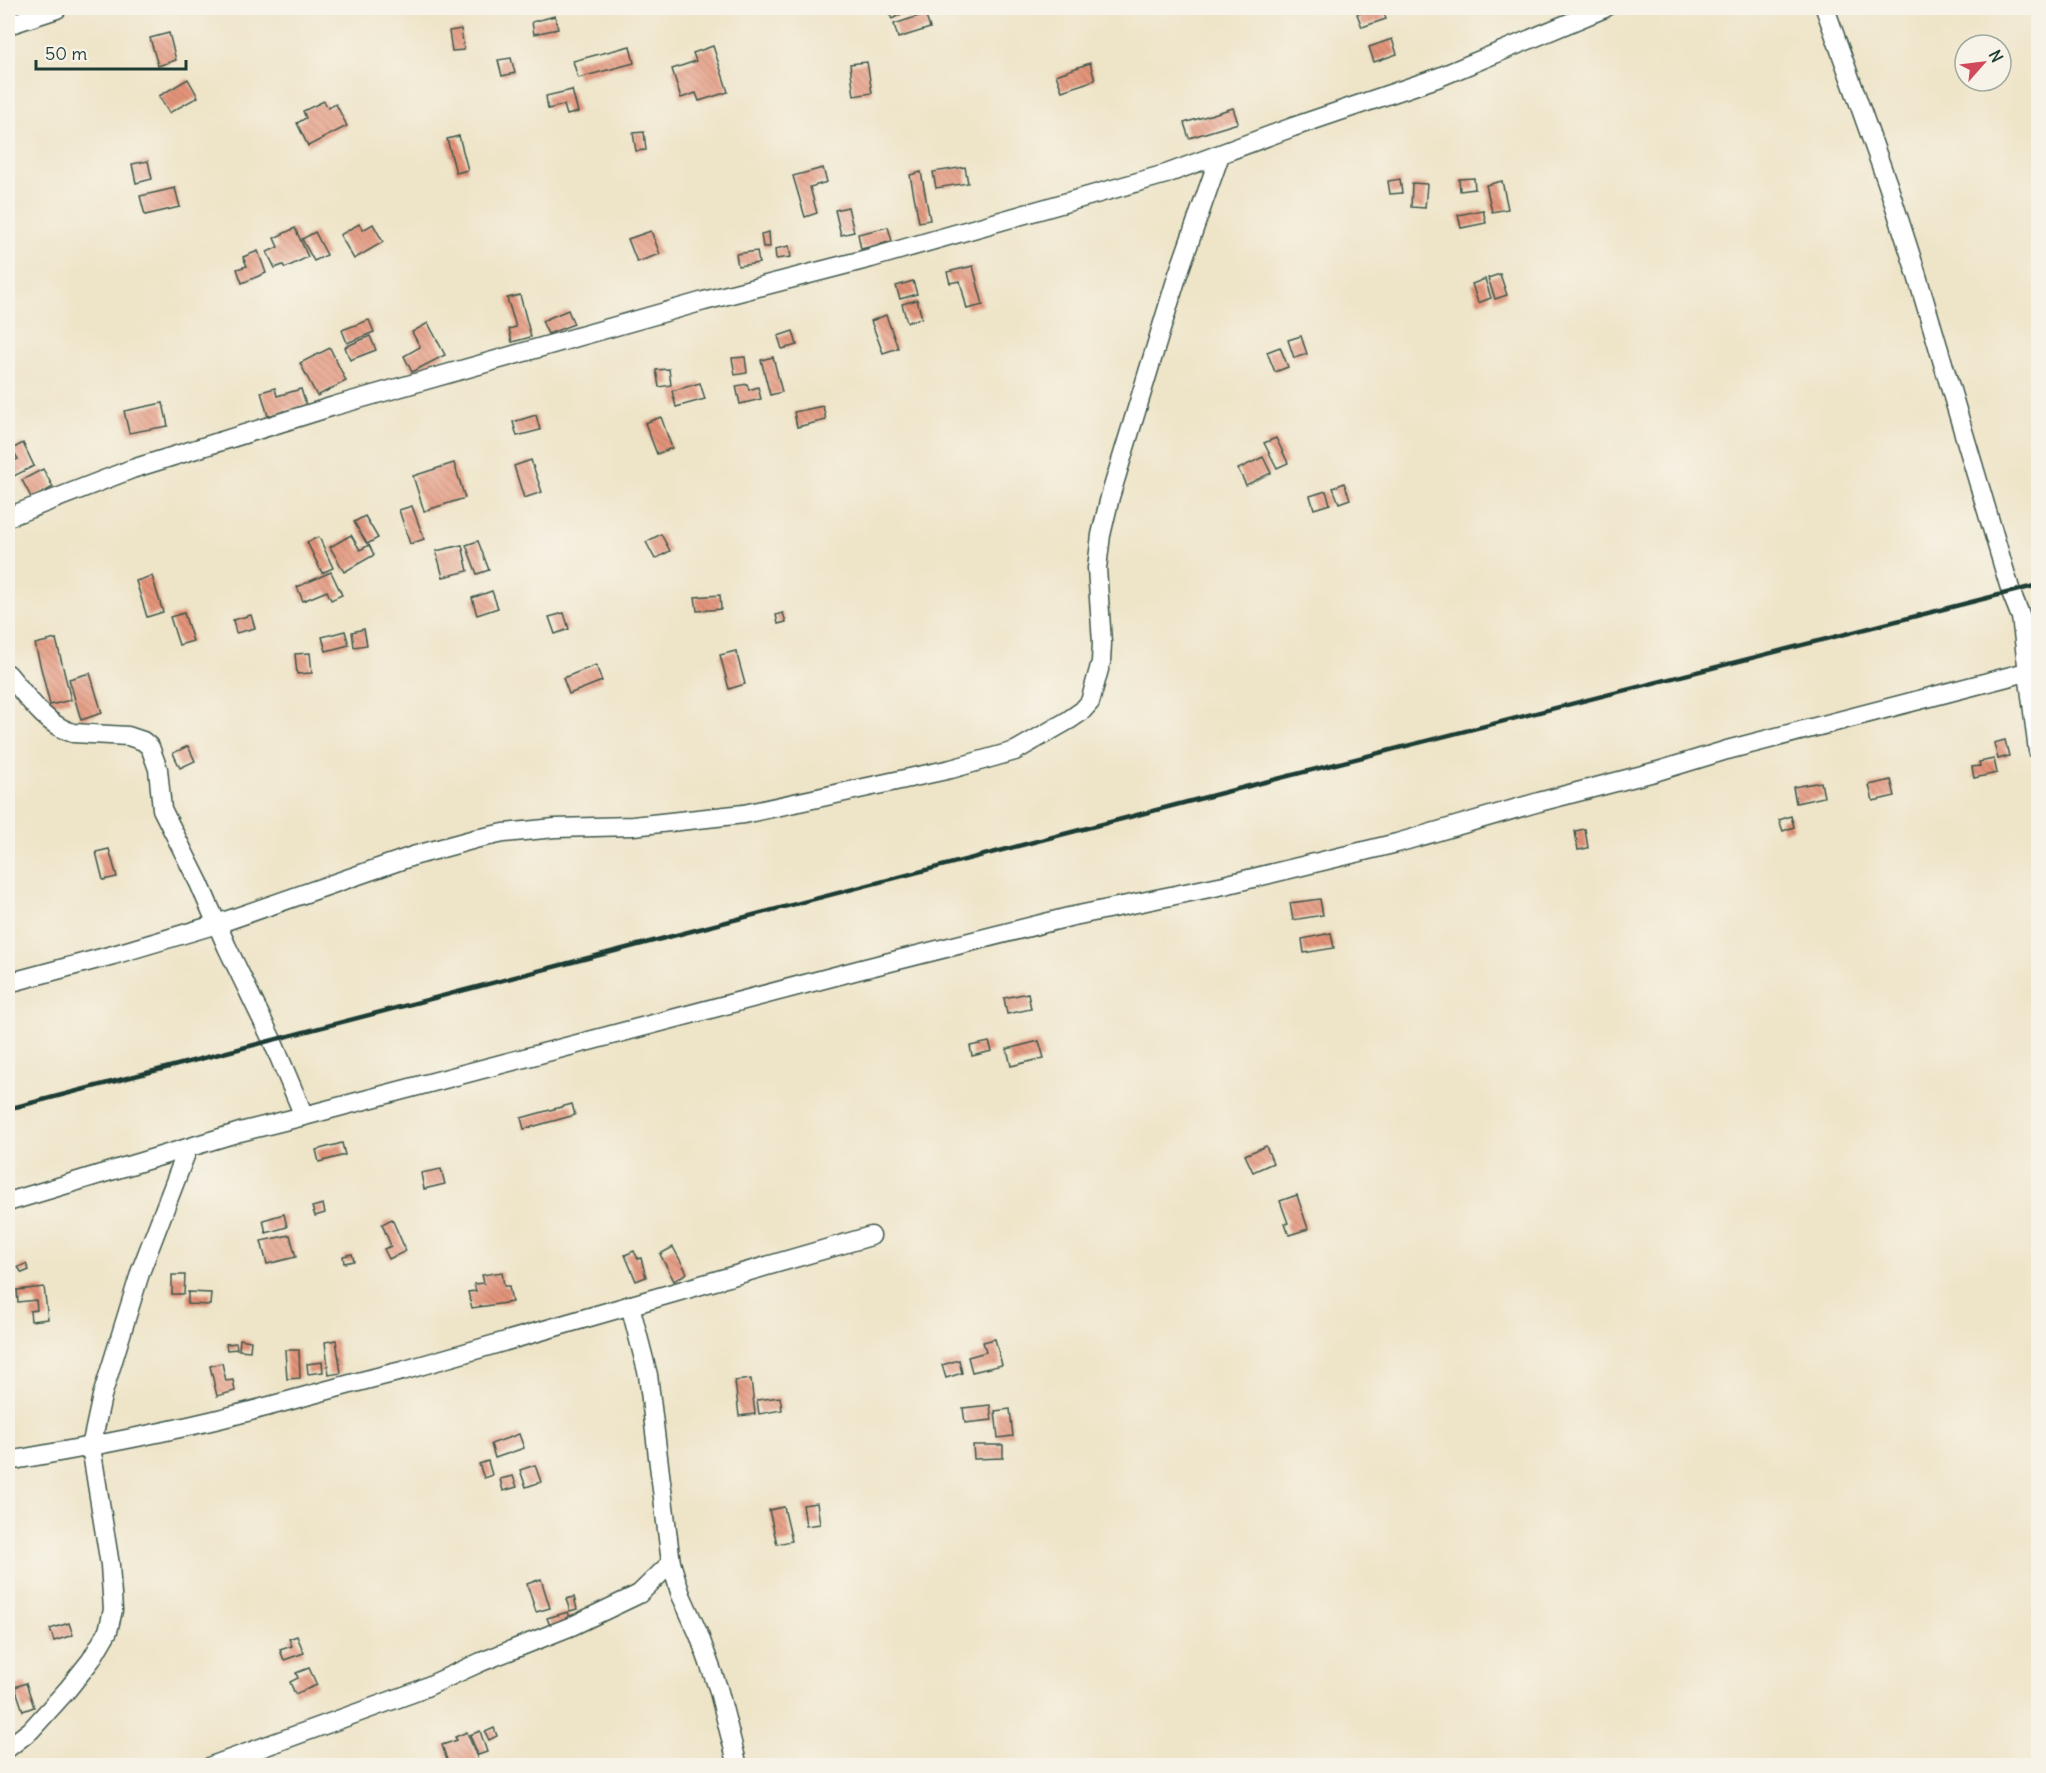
<svg xmlns="http://www.w3.org/2000/svg" width="2046" height="1773" font-family="Delius,sans-serif">
  <style>
    .building { fill: url(#building-back-hatch) }
    .lines { fill: none; stroke-linecap: round; stroke-linejoin: round }
    .minor-casing { stroke: #3e564a; stroke-width: 21 }
    .minor { stroke: #fff; stroke-width: 18 }
    .rail { stroke: #1f3d34; stroke-width: 4.5 }
  </style>
  <defs>
    <pattern id="building-back-hatch" width="6" height="6" patternUnits="userSpaceOnUse" patternTransform="scale(1.5)"><rect width="6" height="6" fill="#e5947a"/><path d="M-1 5l2 2M0 0l6 6M5-1l2 2" fill="none" stroke="#b97a65"/></pattern>
  </defs>
  <rect width="100%" height="100%" fill="#f7f3e8"/>
  <filter id="ink" filterUnits="userSpaceOnUse"><feTurbulence type="fractalNoise" baseFrequency=".0167" numOctaves="2"/><feDisplacementMap in="SourceGraphic" scale="12" xChannelSelector="R" yChannelSelector="G"/><feConvolveMatrix kernelMatrix="1 2 1 2 8 2 1 2 1" color-interpolation-filters="sRGB"/></filter>
  <filter id="wash" filterUnits="userSpaceOnUse"><feTurbulence type="fractalNoise" baseFrequency=".008" numOctaves="4" result="noise"/><feDisplacementMap in="SourceGraphic" scale="24" xChannelSelector="R" yChannelSelector="G"/><feGaussianBlur stdDeviation="1.35" result="paint"/><feColorMatrix in="noise" values="0 0 0 0 0 0 0 0 0 0 0 0 0 0 0 0 0 1.4 0 .05"/><feComposite in="paint" operator="in"/></filter>
  <g filter="url(#wash)">
    <rect width="100%" height="100%" fill="#eee4c8"/>
    <g id="blocks">
      <!-- building -->
      <g class="building">
        <path d="M886,8H912L892,19Z"/>
        <path d="M1378,8H1382L1386,19L1362,27L1357,14Z"/>
        <path d="M925,14L930,28L898,38L894,24Z"/>
        <path d="M555,16L558,29L534,34L532,22Z"/>
        <path d="M461,29L464,50L452,51L449,31Z"/>
        <path d="M169,33L176,60L158,66L150,38Z"/>
        <path d="M1392,39L1397,54L1374,62L1369,47Z"/>
        <path d="M630,46L634,63L578,78L573,61Z"/>
        <path d="M713,46L728,92L699,101L696,93L681,98L672,69L696,61L693,53Z"/>
        <path d="M511,58L515,73L502,76L498,60Z"/>
        <path d="M867,62L872,93L854,96L850,64Z"/>
        <path d="M1090,63L1095,80L1062,91L1056,75Z"/>
        <path d="M188,79L198,97L169,113L159,96Z"/>
        <path d="M572,90L578,112L567,115L564,105L548,109L546,96Z"/>
        <path d="M324,101L328,108L336,104L347,126L308,146L297,123L306,118L303,111Z"/>
        <path d="M1233,108L1238,123L1189,138L1184,123Z"/>
        <path d="M644,132L646,150L636,151L633,133Z"/>
        <path d="M459,136L468,170L456,173L447,139Z"/>
        <path d="M148,161L152,179L136,183L132,164Z"/>
        <path d="M965,167L968,183L936,188L933,172Z"/>
        <path d="M823,168L827,182L810,187L817,213L805,217L793,176Z"/>
        <path d="M921,172L930,220L919,222L910,175Z"/>
        <path d="M1474,178L1475,189L1460,191L1459,179Z"/>
        <path d="M1400,179L1402,193L1390,194L1388,181Z"/>
        <path d="M1502,181L1508,209L1492,212L1486,185Z"/>
        <path d="M1412,183L1427,184L1425,208L1411,207Z"/>
        <path d="M175,188L180,207L145,215L140,196Z"/>
        <path d="M848,207L854,232L841,235L835,210Z"/>
        <path d="M1483,210L1486,223L1461,228L1458,215Z"/>
        <path d="M359,224L363,230L373,224L383,242L354,259L340,235Z"/>
        <path d="M888,227L892,241L861,249L858,234Z"/>
        <path d="M295,228L308,257L285,268L283,265L275,268L267,252L278,247L274,238Z"/>
        <path d="M651,231L660,254L637,262L628,239Z"/>
        <path d="M315,232L327,255L314,261L302,239Z"/>
        <path d="M769,232L770,247H763L761,234Z"/>
        <path d="M789,246L791,257L776,259L775,249Z"/>
        <path d="M258,251L266,273L242,283L237,269L247,266L243,257Z"/>
        <path d="M757,251L759,263L738,266L736,254Z"/>
        <path d="M973,266L983,305L967,309L960,281L950,283L947,272Z"/>
        <path d="M1500,274L1507,295L1495,299L1488,278Z"/>
        <path d="M1485,279L1491,298L1478,303L1472,284Z"/>
        <path d="M913,281L917,294L900,299L896,286Z"/>
        <path d="M520,295L531,337L512,342L509,329L516,327L507,298Z"/>
        <path d="M917,300L922,318L907,322L902,304Z"/>
        <path d="M568,310L574,324L548,334L542,321Z"/>
        <path d="M886,315L898,348L883,353L871,321Z"/>
        <path d="M369,320L374,332L347,343L342,330Z"/>
        <path d="M428,323L445,355L412,372L404,356L420,347L412,332Z"/>
        <path d="M793,331L797,345L782,349L778,336Z"/>
        <path d="M370,336L376,350L350,360L345,347Z"/>
        <path d="M1301,336L1307,354L1294,358L1288,340Z"/>
        <path d="M1280,347L1288,367L1275,372L1267,352Z"/>
        <path d="M330,348L346,381L317,396L300,363Z"/>
        <path d="M745,357L747,373L735,375L732,358Z"/>
        <path d="M773,357L782,392L770,395L761,360Z"/>
        <path d="M669,369L671,385L659,387L656,370Z"/>
        <path d="M700,383L705,399L676,407L672,391Z"/>
        <path d="M747,384L749,390L758,387L761,399L740,404L736,386Z"/>
        <path d="M275,388L277,396L301,389L306,405L268,416L261,392Z"/>
        <path d="M163,403L168,426L129,433L124,411Z"/>
        <path d="M823,406L826,420L797,427L794,412Z"/>
        <path d="M536,415L540,430L517,436L513,422Z"/>
        <path d="M661,417L672,448L657,454L645,423Z"/>
        <path d="M1276,438L1288,463L1277,468L1264,443Z"/>
        <path d="M23,443L34,466L10,478L8,472V464L18,459L12,449Z"/>
        <path d="M1263,457L1271,473L1246,485L1238,469Z"/>
        <path d="M531,460L542,492L524,498L514,466Z"/>
        <path d="M454,463L465,498L424,511L413,476Z"/>
        <path d="M43,469L53,487L32,499L22,480Z"/>
        <path d="M1344,483L1350,499L1339,503L1333,488Z"/>
        <path d="M1326,491L1330,504L1314,509L1310,496Z"/>
        <path d="M412,506L424,539L410,544L399,510Z"/>
        <path d="M365,516L378,538L367,544L354,522Z"/>
        <path d="M661,534L670,551L655,559L646,542Z"/>
        <path d="M351,535L360,550L369,545L374,555L344,572L330,547Z"/>
        <path d="M319,537L333,568L322,573L307,542Z"/>
        <path d="M478,541L489,570L477,574L466,545Z"/>
        <path d="M462,545L468,571L443,577L436,551Z"/>
        <path d="M331,572L342,595L331,600L327,591L303,601L297,587Z"/>
        <path d="M152,576L163,612L147,617L136,581Z"/>
        <path d="M492,591L498,608L477,615L472,598Z"/>
        <path d="M720,595L721,609L697,611L695,597Z"/>
        <path d="M184,613L193,641L179,645L170,617Z"/>
        <path d="M564,613L569,629L555,634L549,617Z"/>
        <path d="M783,613L786,622L778,624L776,615Z"/>
        <path d="M251,615L255,628L236,633L233,620Z"/>
        <path d="M364,629L367,645L354,647L352,632Z"/>
        <path d="M345,631L349,645L326,651L322,637Z"/>
        <path d="M56,639L71,700L50,705L35,644Z"/>
        <path d="M736,651L745,684L729,689L720,655Z"/>
        <path d="M310,653L312,673L297,674L295,654Z"/>
        <path d="M596,665L602,681L569,694L563,678Z"/>
        <path d="M90,673L102,713L81,720L69,679Z"/>
        <path d="M2005,740L2009,756L1998,759L1994,743Z"/>
        <path d="M188,746L195,761L180,768L173,753Z"/>
        <path d="M1994,759L1997,773L1974,778L1972,767L1980,766L1979,762Z"/>
        <path d="M1891,780L1895,796L1873,801L1869,785Z"/>
        <path d="M1821,782L1824,797L1796,803L1793,787Z"/>
        <path d="M1791,816L1794,827L1783,831L1779,820Z"/>
        <path d="M1585,829L1588,848L1578,850L1575,831Z"/>
        <path d="M109,849L117,877L103,880L96,852Z"/>
        <path d="M1320,899L1323,915L1293,920L1290,903Z"/>
        <path d="M1331,933L1334,948L1304,953L1302,939Z"/>
        <path d="M1028,993L1031,1009L1007,1014L1004,998Z"/>
        <path d="M1039,1041L1044,1058L1011,1066L1007,1049Z"/>
        <path d="M989,1042L992,1051L972,1056L970,1046Z"/>
        <path d="M572,1104L575,1115L524,1129L521,1118Z"/>
        <path d="M342,1143L345,1155L319,1162L316,1150Z"/>
        <path d="M1266,1146L1273,1163L1253,1172L1245,1155Z"/>
        <path d="M441,1169L445,1184L424,1189L421,1173Z"/>
        <path d="M1297,1195L1308,1229L1289,1235L1285,1224L1288,1223L1280,1201Z"/>
        <path d="M323,1204L325,1213L315,1216L312,1207Z"/>
        <path d="M284,1214L287,1227L266,1233L263,1220Z"/>
        <path d="M392,1219L406,1251L389,1259L384,1249L391,1246L382,1224Z"/>
        <path d="M290,1235L296,1257L267,1264L261,1241Z"/>
        <path d="M673,1247L687,1273L674,1281L660,1254Z"/>
        <path d="M634,1251L638,1259L641,1258L646,1277L636,1281L625,1255Z"/>
        <path d="M352,1254L354,1261L344,1263L343,1256Z"/>
        <path d="M26,1264L29,1270L22,1273L18,1267Z"/>
        <path d="M502,1272L504,1286H509L512,1302L472,1308L468,1292L476,1291L474,1284L484,1283L482,1275Z"/>
        <path d="M172,1275H185L184,1294H172Z"/>
        <path d="M44,1287L48,1319L31,1321L30,1311L37,1310L36,1300L18,1302L17,1290Z"/>
        <path d="M188,1292L211,1293L210,1305L188,1304Z"/>
        <path d="M240,1339L251,1341L250,1351L239,1350Z"/>
        <path d="M995,1339L1002,1365L972,1372L968,1357L986,1352L983,1342Z"/>
        <path d="M336,1340L341,1373L329,1375L325,1342Z"/>
        <path d="M236,1343L237,1349L227,1350L226,1344Z"/>
        <path d="M285,1350H299L300,1378L287,1379Z"/>
        <path d="M959,1360L962,1373L946,1378L942,1365Z"/>
        <path d="M322,1362L323,1372L308,1374L307,1364Z"/>
        <path d="M222,1363L226,1381L233,1380L235,1391L217,1396L210,1366Z"/>
        <path d="M751,1379L755,1414L739,1416L735,1381Z"/>
        <path d="M780,1397L782,1410L759,1414L757,1400Z"/>
        <path d="M990,1405L992,1420L965,1423L963,1408Z"/>
        <path d="M1010,1409L1013,1436L998,1438L995,1411Z"/>
        <path d="M519,1434L524,1448L495,1458L491,1444Z"/>
        <path d="M973,1445H1003V1458L974,1459Z"/>
        <path d="M488,1461L492,1475L484,1478L479,1464Z"/>
        <path d="M535,1465L541,1482L526,1487L520,1470Z"/>
        <path d="M513,1476L517,1487L503,1491L500,1479Z"/>
        <path d="M817,1503L820,1524L806,1526L803,1505Z"/>
        <path d="M784,1507L792,1541L777,1544L769,1510Z"/>
        <path d="M541,1579L550,1608L536,1612L527,1584Z"/>
        <path d="M574,1597L577,1609L570,1611L566,1599Z"/>
        <path d="M568,1612L573,1625L552,1631L547,1618Z"/>
        <path d="M69,1623L73,1635L54,1641L50,1629Z"/>
        <path d="M297,1636L304,1653L284,1660L280,1650L292,1646L289,1639Z"/>
        <path d="M309,1668L317,1685L295,1694L290,1682L298,1678L296,1673Z"/>
        <path d="M26,1683L34,1707L23,1711L15,1687Z"/>
        <path d="M494,1728L497,1736L489,1740L485,1732Z"/>
        <path d="M480,1731L487,1752L478,1755L470,1735Z"/>
        <path d="M467,1732L480,1765L449,1766L442,1745L457,1740L455,1737Z"/>
      </g>
    </g>
  </g>
  <g filter="url(#ink)">
    <use href="#blocks" fill-opacity="0" stroke="#3e564a" stroke-width="1.5"/>
    <g class="lines">
      <defs>
        <g id="minor">
          <path d="M1825,8L1888,185L1915,269L2011,592L2021,617L2038,751"/>
          <path d="M8,25L57,9"/>
          <path d="M8,517L132,469L334,406L704,301L871,258L1166,174L1293,127L1437,78L1605,8"/>
          <path d="M8,674C26,695 45,725 73,733L128,736L143,741L150,747L158,769L162,809L199,883L227,947L272,1040L304,1116"/>
          <path d="M8,983L113,955L217,924L413,856L475,839L504,833L555,828L633,826L744,814L951,769L1015,751L1069,720L1082,711L1090,702L1101,662L1102,643L1097,568L1101,535L1110,497L1177,277L1220,155"/>
          <path d="M8,1202L240,1132L304,1116L862,969L1069,917L1224,885L1397,843L1539,802L1658,771L1727,750L2038,669"/>
          <path d="M630,1305L648,1375L671,1563L681,1595L699,1635L718,1688L738,1766"/>
          <path d="M8,1461C84,1448 160,1434 235,1415C291,1401 346,1384 402,1371L871,1236"/>
          <path d="M8,1748L31,1730L68,1689L91,1660L108,1631L113,1610L110,1565L91,1447L102,1396L141,1270L188,1148"/>
          <path d="M211,1766L415,1692L481,1662L572,1626L639,1594L671,1563"/>
        </g>
      </defs>
      <!-- minor casing -->
      <use href="#minor" class="minor-casing"/>
      <!-- minor -->
      <use href="#minor" class="minor"/>
      <!-- rail -->
      <path class="rail" d="M8,1109L1214,795L2038,585"/>
    </g>
  </g>
  <!-- margin -->
  <rect width="2046" height="1773" fill="none" stroke="#f7f3e8" stroke-width="30"/>
  <!-- north arrow -->
  <g transform="translate(1983 63) rotate(62)"><circle r="28" fill="#f7f3e8" stroke="#a1aaa0" stroke-width="1.5"/>
  <path d="M0-4.5L10 22L0 15L-10 22Z" fill="#d1495b"/>
  <text y="-9" font-size="16" font-weight="bold" text-anchor="middle" fill="#1f3d34">N</text>
  </g>
  <!-- scale -->
  <path d="M36 60v9h150v-9" fill="none" stroke="#1f3d34" stroke-width="3"/>
  <text x="45" y="60" font-size="18" fill="#1f3d34" stroke="#f7f3e8" stroke-width="4.5" paint-order="stroke">50 m</text>
</svg>
